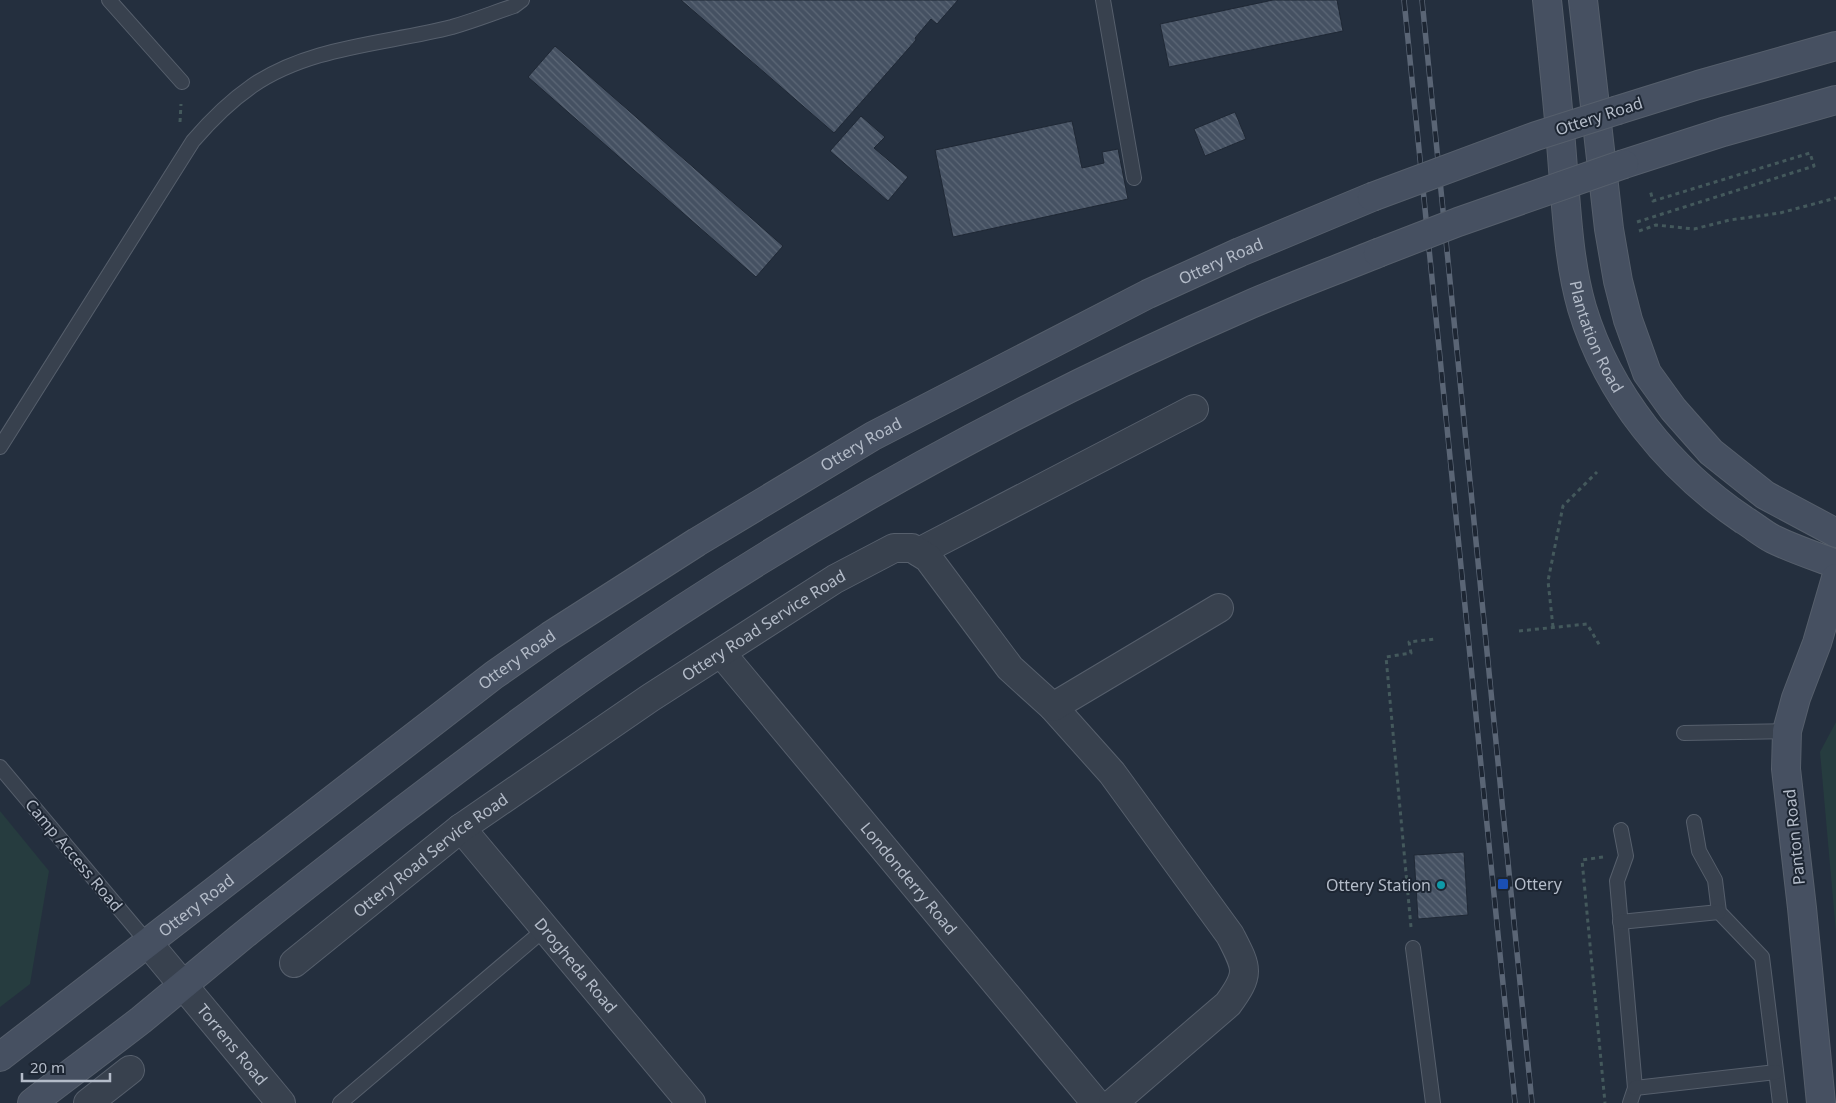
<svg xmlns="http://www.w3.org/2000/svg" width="1836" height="1103" font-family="'Noto Sans',sans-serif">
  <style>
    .green { fill: #263c3f }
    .building { fill: url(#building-back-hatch); stroke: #1f2835 }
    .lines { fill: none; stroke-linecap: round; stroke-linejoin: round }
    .lane-casing { stroke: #565f6c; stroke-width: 16 }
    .street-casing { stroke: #565f6c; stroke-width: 30 }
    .secondary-casing { stroke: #565f6c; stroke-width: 30 }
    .path { stroke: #44595c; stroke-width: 3; stroke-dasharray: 4 4; stroke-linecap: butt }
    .lane { stroke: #38414e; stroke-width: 14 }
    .street { stroke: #38414e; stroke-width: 28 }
    .secondary { stroke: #465061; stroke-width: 28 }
    .rail-casing { stroke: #5a6575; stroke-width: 5.5 }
    .rail { stroke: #1d2633; stroke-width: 4; stroke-dasharray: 11; stroke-linecap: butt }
    .secondary-bridge-casing { stroke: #565f6c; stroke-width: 30; stroke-linecap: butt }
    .secondary-bridge { stroke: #465061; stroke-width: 28 }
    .transit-dot { fill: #1a4fb4; stroke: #1d2633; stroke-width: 2 }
    .culture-dot { fill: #0f9aa8; stroke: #1d2633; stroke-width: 2 }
    .labels { text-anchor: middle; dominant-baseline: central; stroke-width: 4; stroke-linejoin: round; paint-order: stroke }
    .street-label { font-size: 16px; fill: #b4bcc9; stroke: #1d2633 }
    .poi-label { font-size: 16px; fill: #b4bcc9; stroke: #1d2633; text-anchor: start }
  </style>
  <defs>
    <pattern id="building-back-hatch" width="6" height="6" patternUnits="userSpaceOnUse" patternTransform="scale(1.25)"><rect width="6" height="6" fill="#455162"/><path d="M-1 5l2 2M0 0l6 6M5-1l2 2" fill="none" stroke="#5d6877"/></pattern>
  </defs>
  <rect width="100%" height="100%" fill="#242f3e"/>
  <!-- green -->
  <g class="green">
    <path d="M1836,722V933L1820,752Z"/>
    <path d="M0,811L49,871L30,984L0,1007Z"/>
  </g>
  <!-- building -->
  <g class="building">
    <path d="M681,0H958L937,24L931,19L915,38L916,40L834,133Z"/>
    <path d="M1273,0H1337L1343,31L1169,67L1160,24Z"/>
    <path d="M555,46L783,246L756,277L528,77Z"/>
    <path d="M1235,112L1246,139L1205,156L1194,129Z"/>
    <path d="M861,116L885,137L874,148L908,177L888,201L830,151Z"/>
    <path d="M1072,121L1082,168L1104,163L1102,152L1118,149L1128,199L953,237L935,150Z"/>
    <path d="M1464,852L1468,915L1418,919L1414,855Z"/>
  </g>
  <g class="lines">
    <defs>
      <g id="lane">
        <path d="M109,0L182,82"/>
        <path d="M1103,0L1134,178"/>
        <path d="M0,447L193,141C211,120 229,102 252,86C310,46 386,44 452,27C473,21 493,13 514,6L522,0"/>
        <path d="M1684,733L1787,731"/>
        <path d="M0,767L148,943"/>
        <path d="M1694,822L1699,851L1715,880L1719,912L1762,957L1780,1103"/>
        <path d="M1621,830L1626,856L1617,881L1635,1088L1630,1103"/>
        <path d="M1620,922L1719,912"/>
        <path d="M1413,948L1433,1103"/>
        <path d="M1635,1088L1776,1072"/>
        <path d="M340,1103L546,928"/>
      </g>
      <g id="street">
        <path d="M919,552L1194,409"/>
        <path id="s1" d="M722,654L1096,1103"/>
        <path d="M1053,707L1112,773L1230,935C1247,968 1251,973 1228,1004L1113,1103"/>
        <path id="s2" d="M461,828L691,1103"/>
        <path id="s3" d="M148,943L281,1103"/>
        <path id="s4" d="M294,963L461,828L650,698L835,579L894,548H912L928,558L1010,668L1053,707L1219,608"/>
        <path d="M88,1103L130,1070"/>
      </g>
      <g id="secondary">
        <path id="s5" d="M1547,0C1553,56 1559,113 1563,169C1567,216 1569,263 1582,308C1608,395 1670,470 1744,520C1754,526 1763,534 1773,539C1793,549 1815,556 1836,564"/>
        <path d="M1583,0L1609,229L1618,281L1628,320L1647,373L1673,409L1711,452L1765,495L1836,533"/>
        <path d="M1618,110L1698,85L1836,46"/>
        <path d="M1624,164L1723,132L1836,100"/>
        <path id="s6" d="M0,1057L494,675L550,636L697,542L873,436L1148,294L1240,252L1372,197"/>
        <path d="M32,1103C68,1075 105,1048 141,1020C174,993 207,965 240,938C292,896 345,855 398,814C464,764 530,713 598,666C803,524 1023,403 1251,304C1293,286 1336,270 1378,253"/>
        <path d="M1821,1103L1802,908L1786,769L1787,731L1796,698L1817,643L1836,578"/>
      </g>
    </defs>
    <!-- lane casing -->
    <use href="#lane" class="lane-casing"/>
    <!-- street casing -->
    <use href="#street" class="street-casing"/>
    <!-- secondary casing -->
    <use href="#secondary" class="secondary-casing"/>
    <!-- path -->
    <g class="path">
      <path d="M180,122L181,104"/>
      <path d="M1637,222L1814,166L1810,153L1653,201L1650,190"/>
      <path d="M1639,231L1656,225L1694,229L1730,220L1780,213L1836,198"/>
      <path d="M1553,627L1548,581L1563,506L1597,472"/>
      <path d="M1519,631L1587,624L1600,646"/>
      <path d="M1603,857L1582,860L1605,1103"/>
      <path d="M1411,927L1386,657L1411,653L1409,642L1435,639"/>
    </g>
    <!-- lane -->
    <use href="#lane" class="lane"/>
    <!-- street -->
    <use href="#street" class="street"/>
    <!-- secondary -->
    <use href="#secondary" class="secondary"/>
    <defs>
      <g id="rail">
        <path d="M1404,0L1515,1103"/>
        <path d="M1422,0L1532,1103"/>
      </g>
    </defs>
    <!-- rail casing -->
    <use href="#rail" class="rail-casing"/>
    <!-- rail -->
    <use href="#rail" class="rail"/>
    <defs>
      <g id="secondary-bridge">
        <path d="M1372,197L1536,136L1618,110"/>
        <path d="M1378,253L1458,222L1624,164"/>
      </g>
    </defs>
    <!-- secondary-bridge casing -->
    <use href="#secondary-bridge" class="secondary-bridge-casing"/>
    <!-- secondary-bridge -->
    <use href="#secondary-bridge" class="secondary-bridge"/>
  </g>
  <!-- markers -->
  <rect class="transit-dot" x="1497" y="878" width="12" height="12" rx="2.5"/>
  <circle class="culture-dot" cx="1441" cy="885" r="5"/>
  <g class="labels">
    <!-- street labels -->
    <g class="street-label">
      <text transform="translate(1599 116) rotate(-18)">Ottery Road</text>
      <text stroke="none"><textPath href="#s6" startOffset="1462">Ottery Road</textPath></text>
      <text stroke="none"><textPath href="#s5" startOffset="342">Plantation Road</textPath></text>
      <text stroke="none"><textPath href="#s6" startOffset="1058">Ottery Road</textPath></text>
      <text stroke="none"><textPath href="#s4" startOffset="579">Ottery Road Service Road</textPath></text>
      <text stroke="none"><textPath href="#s6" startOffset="652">Ottery Road</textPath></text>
      <text transform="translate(1794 837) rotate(-96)">Panton Road</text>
      <text transform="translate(74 855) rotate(50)">Camp Access Road</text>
      <text stroke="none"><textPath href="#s4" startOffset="174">Ottery Road Service Road</textPath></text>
      <text stroke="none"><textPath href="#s1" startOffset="292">Londonderry Road</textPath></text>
      <text stroke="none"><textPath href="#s6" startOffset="248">Ottery Road</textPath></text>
      <text stroke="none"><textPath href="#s2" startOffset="179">Drogheda Road</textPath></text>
      <text stroke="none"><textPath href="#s3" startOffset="132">Torrens Road</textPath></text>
    </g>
    <!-- poi labels -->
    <g class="poi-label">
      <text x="1514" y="884">Ottery</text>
      <text x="1431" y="885" text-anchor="end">Ottery Station</text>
    </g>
  </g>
  <!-- scale -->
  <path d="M22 1073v8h88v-8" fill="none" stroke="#b4bcc9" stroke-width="2.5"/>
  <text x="30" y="1073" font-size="15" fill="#b4bcc9" stroke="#1d2633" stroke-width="4" paint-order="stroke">20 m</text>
</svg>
